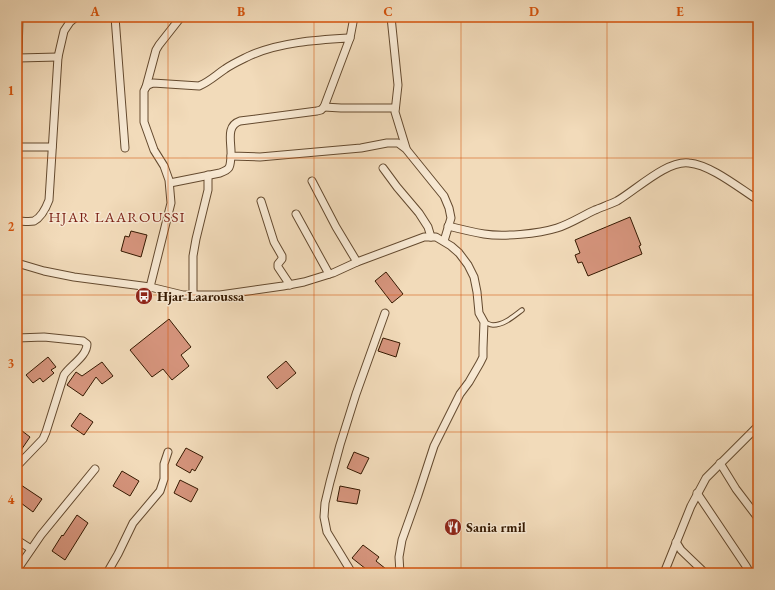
<svg xmlns="http://www.w3.org/2000/svg" width="775" height="590" font-family="'EB Garamond',serif">
  <style>
    .building { fill: #d5947c; stroke: #351901 }
    .lines { fill: none; stroke-linecap: round; stroke-linejoin: round }
    .lane-casing { stroke: #644a2f; stroke-width: 5.5 }
    .street-casing { stroke: #644a2f; stroke-width: 9 }
    .lane { stroke: #f7e8d2; stroke-width: 3.5 }
    .street { stroke: #f7e8d2; stroke-width: 7 }
    .grid { fill: none; stroke: #d6530b; stroke-width: 1; stroke-opacity: 0.55 }
    .labels { text-anchor: middle; dominant-baseline: central; stroke-width: 3; stroke-linejoin: round; paint-order: stroke }
    .poi-label { font-size: 14px; font-weight: bold; fill: #351901; stroke: #f7e8d2; text-anchor: start }
    .neighbourhood-label { font-size: 15px; letter-spacing: 1px; fill: #7a1f14; stroke: #f7e8d2 }
    .neatline { fill: none; stroke: #d6530b; stroke-width: 1.5 }
    .grid-label { font-size: 13px; text-anchor: middle; font-weight: bold; fill: #d6530b }
  </style>
  <rect width="100%" height="100%" fill="#f2dbba"/>
  <filter id="stains"><feTurbulence type="fractalNoise" baseFrequency=".005" numOctaves="4"/><feColorMatrix values="0 0 0 0 .2 0 0 0 0 .09 0 0 0 0 .02 0 0 0 .5 -.17"/></filter>
  <radialGradient id="worn" r=".72"><stop offset=".6" stop-color="#630" stop-opacity="0"/><stop offset="1" stop-color="#630" stop-opacity=".3"/></radialGradient>
  <!-- building -->
  <g class="building">
    <path d="M630,217L641,245L639,246L642,254L588,276L582,262L578,263L575,255L580,253L575,240Z"/>
    <path d="M131,231L147,235L141,257L121,251L125,236L129,237Z"/>
    <path d="M386,272L403,294L392,303L375,281Z"/>
    <path d="M169,319L191,347L181,355L189,366L172,380L163,369L152,377L130,350Z"/>
    <path d="M383,338L400,343L396,357L378,351Z"/>
    <path d="M48,357L56,367L51,370L54,373L43,382L40,378L33,383L26,375Z"/>
    <path d="M286,361L296,373L277,389L267,377Z"/>
    <path d="M102,362L113,376L102,384L96,377L83,396L67,385L76,372L82,376Z"/>
    <path d="M80,413L93,422L84,435L71,426Z"/>
    <path d="M17,427L30,437L17,456Z"/>
    <path d="M186,448L203,457L195,471L192,469L190,473L176,465Z"/>
    <path d="M354,452L369,458L361,474L347,468Z"/>
    <path d="M122,471L139,481L130,496L113,486Z"/>
    <path d="M180,480L198,489L191,502L174,493Z"/>
    <path d="M21,485L42,499L33,512L17,500V490Z"/>
    <path d="M340,486L360,490L357,504L337,501Z"/>
    <path d="M77,515L88,523L65,560L52,551L62,535L63,536Z"/>
    <path d="M363,545L379,557L376,561L391,573H371L352,558Z"/>
  </g>
  <g class="lines">
    <defs>
      <path id="lane" d="M484,322C487,323 490,325 493,325C504,325 514,316 522,310"/>
      <g id="street">
        <path d="M115,17L125,148"/>
        <path d="M391,17L398,85L395,112L406,148"/>
        <path d="M350,38L354,17"/>
        <path d="M18,58L58,57"/>
        <path d="M146,87L156,50L159,45L181,17"/>
        <path d="M17,93L19,17"/>
        <path d="M324,107L341,108H395"/>
        <path d="M17,147H52"/>
        <path d="M383,168L397,187L419,213L428,227L431,237"/>
        <path d="M312,181L336,227L357,262"/>
        <path d="M170,183L220,173C231,169 230,167 231,156"/>
        <path d="M261,201L274,242L282,256V259L278,264V267L290,285"/>
        <path d="M296,214L329,274"/>
        <path d="M17,221C22,221 29,222 34,221C42,217 46,208 49,200L58,57L64,31L70,22L76,17"/>
        <path d="M448,226C460,229 472,232 484,234C503,237 538,234 557,228C570,224 582,216 595,210C602,207 611,204 617,201C636,190 667,160 689,163C711,165 739,188 758,200"/>
        <path d="M17,263L44,271L74,277L150,287L183,295H220L283,286L304,282L333,273L357,262L424,237H436L451,246L459,253L468,265L474,277L477,292L479,313L484,322L483,348V357L480,363L469,382L460,394L434,446L418,495L402,540L399,557L400,573"/>
        <path d="M150,287L171,203L169,180L164,166L154,150L144,122V91L146,87L148,85L153,83L199,86C209,82 216,75 225,69C232,64 241,60 249,56C280,42 317,40 350,38L324,107L321,110L317,111L240,121C225,126 232,143 231,156L260,157L361,148L387,143H398L406,149L444,196L449,208L451,218L444,241"/>
        <path d="M193,295V256L196,239L208,190V175"/>
        <path d="M17,338L44,337L83,341L87,344C87,356 71,365 64,375L46,432L43,439L17,466"/>
        <path d="M720,463L736,489L758,518"/>
        <path d="M697,493L746,566L750,573"/>
        <path d="M17,540L31,549"/>
        <path d="M676,542L681,550L705,573"/>
        <path d="M17,570L41,535L95,469"/>
        <path d="M107,573L118,554L133,523L160,491L164,479V464L168,452"/>
        <path d="M352,573L327,532L324,517L325,503L330,482L340,445L356,394L385,313"/>
        <path d="M664,573L691,506L706,478L758,426"/>
      </g>
    </defs>
    <!-- lane casing -->
    <use href="#lane" class="lane-casing"/>
    <!-- street casing -->
    <use href="#street" class="street-casing"/>
    <!-- lane -->
    <use href="#lane" class="lane"/>
    <!-- street -->
    <use href="#street" class="street"/>
  </g>
  <!-- grid -->
  <path class="grid" d="M168,17V573M314,17V573M461,17V573M607,17V573M17,158H758M17,295H758M17,432H758"/>
  <!-- icons -->
  <defs>
    <symbol id="bus-disc" viewBox="-11 -11 22 22"><circle r="9.5" fill="#8f2418" stroke="#f7e8d2"/><path d="M-5-6H5V4H4V6H2V4H-2V6H-4V4H-5ZM-3.5-4V0h7V-4ZM-3.5 1.2v1.5H-2V1.2ZM2 1.2v1.5H3.5V1.2Z" fill="#fff"/></symbol>
    <symbol id="restaurant-disc" viewBox="-11 -11 22 22"><circle r="9.5" fill="#8f2418" stroke="#f7e8d2"/><path d="M-5-6h1v4h1v-4h1v4h1v-4h1v5L-1.5 .5V6h-2V.5L-5-1ZM5-6V6H3V1.5H1.5Q1.5-4 5-6Z" fill="#fff"/></symbol>
  </defs>
  <g fill-rule="evenodd">
    <use href="#bus-disc" x="134" y="286" width="20" height="20"/>
    <use href="#restaurant-disc" x="443" y="517" width="20" height="20"/>
  </g>
  <g class="labels">
    <!-- poi labels -->
    <g class="poi-label">
      <text x="157" y="296">Hjar Laaroussa</text>
      <text x="466" y="527">Sania rmil</text>
    </g>
    <!-- neighbourhood labels -->
    <g class="neighbourhood-label">
      <text x="117" y="216">HJAR LAAROUSSI</text>
    </g>
  </g>
  <!-- margin -->
  <rect width="775" height="590" fill="none" stroke="#f2dbba" stroke-width="44"/>
  <rect x="22" y="22" width="731" height="546" class="neatline"/>
  <g class="grid-label">
    <text x="95" y="16">A</text>
    <text x="241" y="16">B</text>
    <text x="388" y="16">C</text>
    <text x="534" y="16">D</text>
    <text x="680" y="16">E</text>
    <text x="11" y="95">1</text>
    <text x="11" y="231">2</text>
    <text x="11" y="368">3</text>
    <text x="11" y="504">4</text>
  </g>
  <rect width="100%" height="100%" filter="url(#stains)"/>
  <rect width="100%" height="100%" fill="url(#worn)"/>
</svg>
